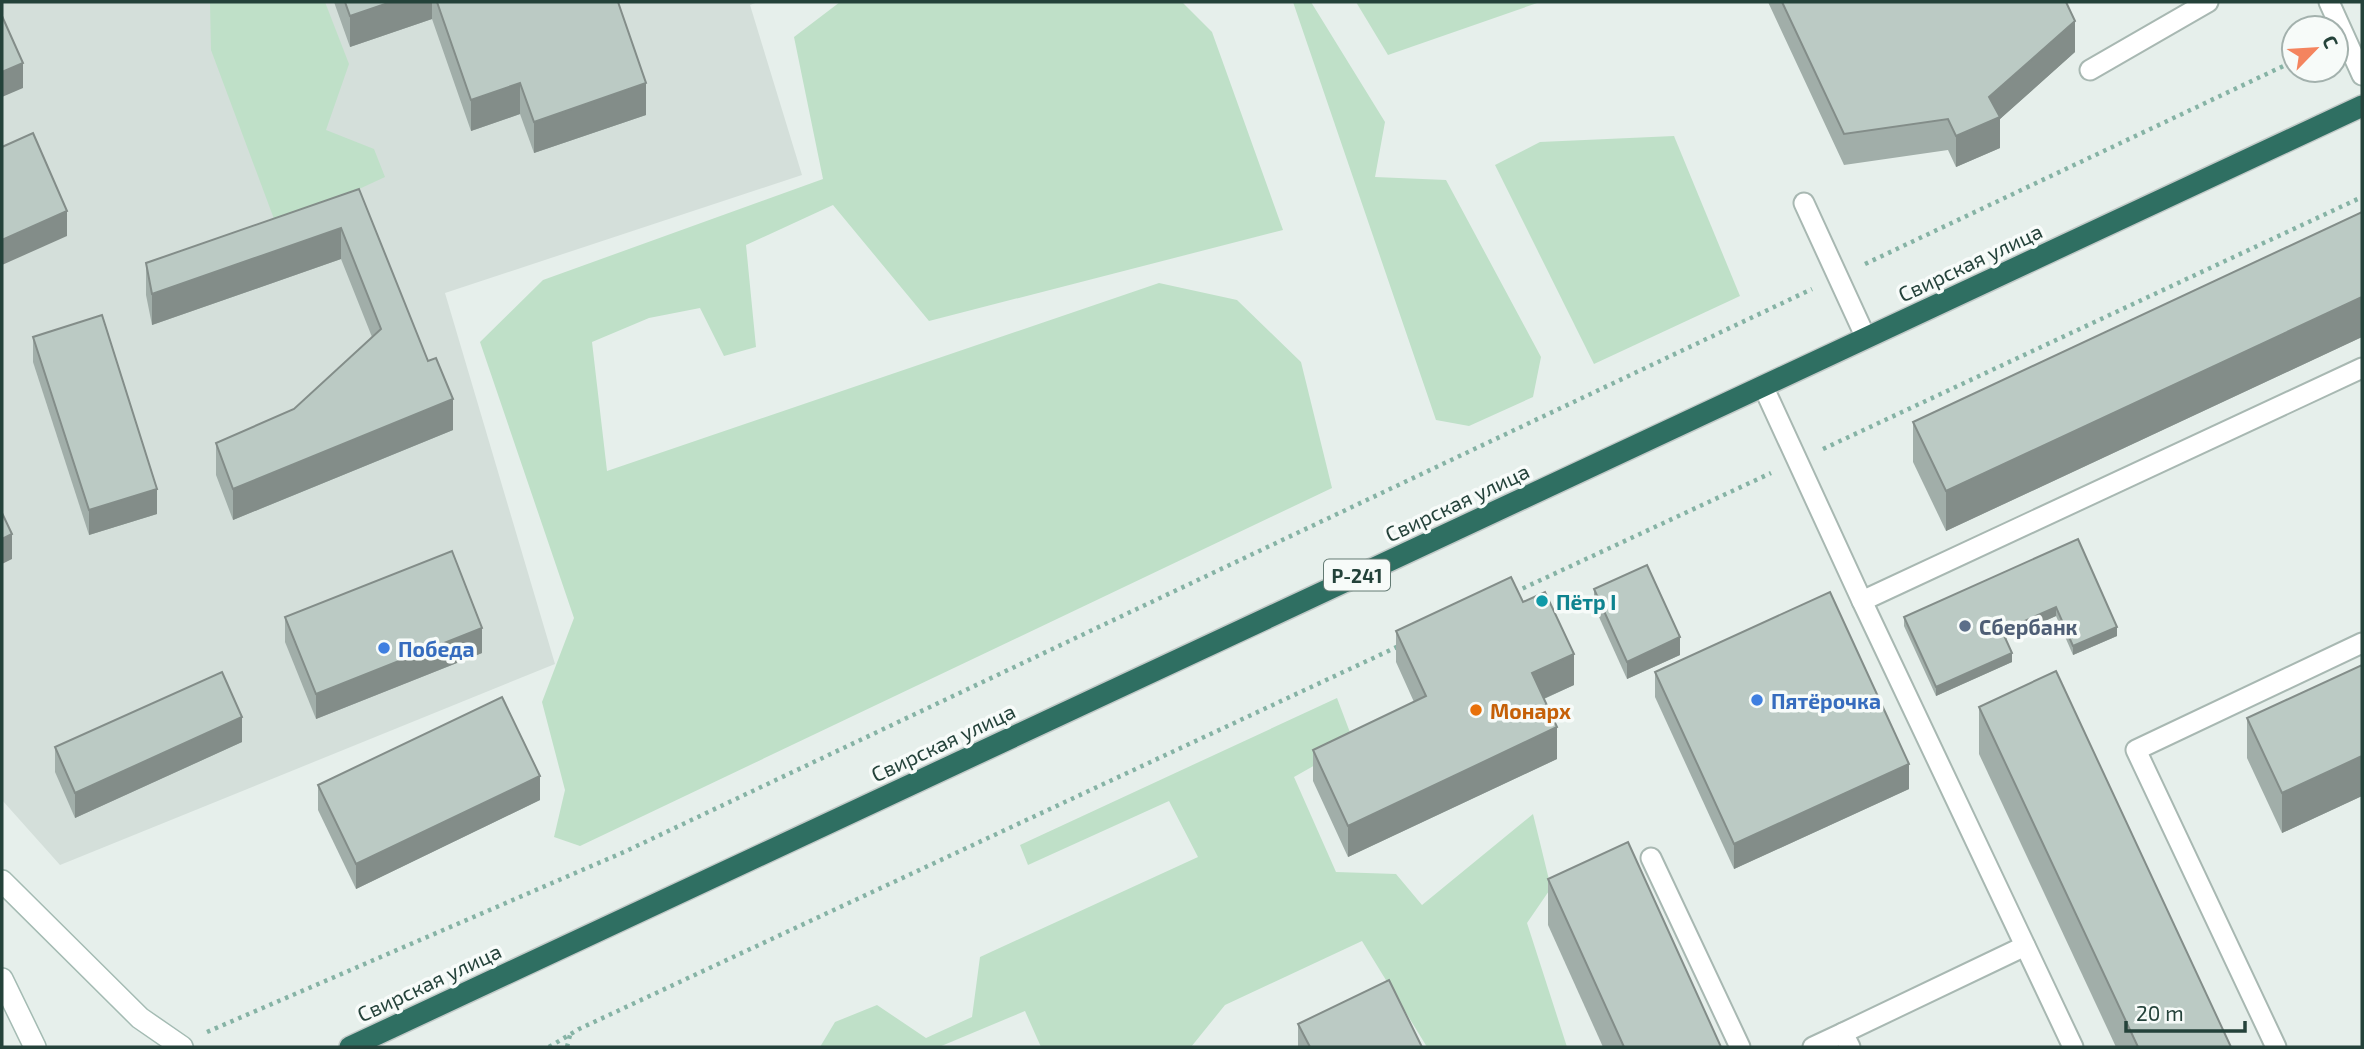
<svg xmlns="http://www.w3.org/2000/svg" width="2364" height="1049" font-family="'Exo 2',sans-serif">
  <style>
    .built { fill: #d4dfda }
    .green { fill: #bfe0c8 }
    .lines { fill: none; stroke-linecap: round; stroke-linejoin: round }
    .lane-casing { stroke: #a8b8b2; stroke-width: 23 }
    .secondary-casing { stroke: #a4bbb3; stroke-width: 24 }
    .highway-casing { stroke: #c2cac8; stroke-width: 24 }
    .path { stroke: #86b3a5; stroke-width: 4.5; stroke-dasharray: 3.5 5; stroke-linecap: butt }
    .lane { stroke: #fff; stroke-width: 19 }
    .secondary { stroke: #fff; stroke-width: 21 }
    .highway { stroke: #2f6f62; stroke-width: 21 }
    .wall { fill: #a1aea9 }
    .shaded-wall { fill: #838d89 }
    .building { fill: #bbcac4; stroke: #838d89; stroke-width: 2 }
    .culture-dot { fill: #0f9aa8; stroke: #f7fbf9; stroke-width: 2.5 }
    .service-dot { fill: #5c6f8a; stroke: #f7fbf9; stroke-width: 2.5 }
    .shop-dot { fill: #3f7fe0; stroke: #f7fbf9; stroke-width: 2.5 }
    .food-dot { fill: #e8710a; stroke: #f7fbf9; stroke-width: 2.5 }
    .labels { text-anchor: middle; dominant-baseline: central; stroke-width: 7; stroke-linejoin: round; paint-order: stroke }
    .shield { fill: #f7fbf9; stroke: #637a73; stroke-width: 2 }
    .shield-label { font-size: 19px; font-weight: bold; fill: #24423a }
    .street-label { font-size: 21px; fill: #24423a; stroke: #f7fbf9 }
    .culture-label { font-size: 21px; font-weight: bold; fill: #0d838f; stroke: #f7fbf9; text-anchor: start }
    .service-label { font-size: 21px; font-weight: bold; fill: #4e5e75; stroke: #f7fbf9; text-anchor: start }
    .shop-label { font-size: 21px; font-weight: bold; fill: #366cbe; stroke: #f7fbf9; text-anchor: start }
    .food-label { font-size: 21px; font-weight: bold; fill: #c56008; stroke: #f7fbf9; text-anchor: start }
  </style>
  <rect width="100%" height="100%" fill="#e6efeb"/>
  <!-- built -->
  <path class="built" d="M2,2H758L750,5L802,175L445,293L555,664L60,865L2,800Z"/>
  <!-- green -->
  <g class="green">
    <path d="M210,2H325L349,64L326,130L374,149L385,177L277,227L211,50Z"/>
    <path d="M840,2H1182L1212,32L1283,230L929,321L833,205L746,245L756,347L724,356L700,308L649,318L592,342L607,471L1159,283L1237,300L1301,362L1332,488L580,846L554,837L565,790L542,702L574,618L480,342L543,280L823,179L794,37Z"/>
    <path d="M1293,2H1311L1385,122L1375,177L1446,180L1541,357L1533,397L1469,426L1436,420Z"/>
    <path d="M1356,2H1540L1388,55Z"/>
    <path d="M1674,136L1740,296L1594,364L1495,165L1540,142Z"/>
    <path d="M1337,698L1354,743L1294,777L1336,872L1396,874L1422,905L1533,814L1551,888L1527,923L1567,1047H1427L1362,941L1225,1005L1191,1047H1041L1025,1011L939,1047H820L835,1022L877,1005L926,1038L972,1017L980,957L1198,857L1169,801L1028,865L1020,845Z"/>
  </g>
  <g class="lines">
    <defs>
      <g id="lane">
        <path d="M2329,2L2362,75"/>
        <path d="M2090,70L2208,2"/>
        <path d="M1804,203L1866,338"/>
        <path d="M1763,386L1862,601L2362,368"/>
        <path d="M1862,601L2073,1047"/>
        <path d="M1651,858L1740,1047"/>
        <path d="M1843,1033L2025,946"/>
        <path d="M1813,1047L1843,1033L1850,1047"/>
        <path d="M2276,1047L2136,750L2362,643"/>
      </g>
      <g id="secondary">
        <path d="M2,881L140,1018L182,1047"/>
        <path d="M2,979L35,1047"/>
      </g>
      <path id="highway" d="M350,1047L2362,106"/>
    </defs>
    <!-- lane casing -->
    <use href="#lane" class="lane-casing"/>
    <!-- secondary casing -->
    <use href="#secondary" class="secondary-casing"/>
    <!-- highway casing -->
    <use href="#highway" class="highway-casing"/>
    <!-- path -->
    <g class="path">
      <path d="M1865,264L2294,61"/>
      <path d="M1823,449L2362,197"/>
      <path d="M1515,592L1771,473"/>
      <path d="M207,1032L624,852L1812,289"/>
      <path d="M549,1047L579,1029L1399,646"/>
      <path d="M567,1047L570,1035"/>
    </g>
    <!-- lane -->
    <use href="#lane" class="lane"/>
    <!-- secondary -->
    <use href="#secondary" class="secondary"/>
    <!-- highway -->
    <use href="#highway" class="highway"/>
  </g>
  <!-- wall -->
  <g class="wall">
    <path d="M334,2H618L646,115L534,153L520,114L471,131L432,19L350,47Z"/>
    <path d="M1768,2H2066L2075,52L2000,119V148L1956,167L1948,150L1844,165Z"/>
    <path d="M359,189L453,430L233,520L216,475V443L294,409L372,337L341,259L152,325L146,295V263Z"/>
    <path d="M2362,212V337L1946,531L1913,462V422Z"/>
    <path d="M33,337L157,514L89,535L33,362Z"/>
    <path d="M2078,539L2117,636L2073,655L2056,616L2005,639L2012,662L1936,696L1904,626V617Z"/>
    <path d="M1594,589L1680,655L1627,679L1594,606Z"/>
    <path d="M1523,602L1574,685L1544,699L1557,759L1348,857L1313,781V750L1414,702L1396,662V631Z"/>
    <path d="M285,617L482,653L316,719L285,642Z"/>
    <path d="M2362,665V796L2282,833L2247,758V718Z"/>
    <path d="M1655,672L1909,789L1734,869L1655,697Z"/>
    <path d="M1979,707L2231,1047H2116L1979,754Z"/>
    <path d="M242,742L75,818L55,772V747Z"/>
    <path d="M318,785L540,800L356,889L318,810Z"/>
    <path d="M1548,879L1721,1047H1603L1548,925Z"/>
    <path d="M1298,1024L1422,1047H1298Z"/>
  </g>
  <!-- shaded-wall -->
  <g class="shaded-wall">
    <path d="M391,2H432V19L350,47V16Z"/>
    <path d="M2075,21V52L2000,119V148L1956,167V136L1989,97Z"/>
    <path d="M23,63V88L2,97V72Z"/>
    <path d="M520,83V114L471,131V100Z"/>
    <path d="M646,83V115L534,153V122Z"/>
    <path d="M67,211V236L2,265V240Z"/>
    <path d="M341,228V259L152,325V294Z"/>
    <path d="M2362,297V337L1946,531V491Z"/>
    <path d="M453,399V430L233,520V489Z"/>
    <path d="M157,489V514L89,535V510Z"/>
    <path d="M12,534V559L2,564V539Z"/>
    <path d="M2056,607V616L2002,640V631Z"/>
    <path d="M2117,627V636L2073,655V646Z"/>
    <path d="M482,628V653L316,719V694Z"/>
    <path d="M1680,637V655L1627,679V662Z"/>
    <path d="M2012,653V662L1936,696V687Z"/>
    <path d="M1574,654V685L1532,704V673Z"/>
    <path d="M242,717V742L75,818V793Z"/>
    <path d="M1557,727V759L1348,857V826Z"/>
    <path d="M2362,756V796L2282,833V793Z"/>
    <path d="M1909,764V789L1734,869V844Z"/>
    <path d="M540,776V800L356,889V864Z"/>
  </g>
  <!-- building -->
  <g class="building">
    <path d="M345,2H391L350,16Z"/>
    <path d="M437,2H618L646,83L534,122L520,83L471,100Z"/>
    <path d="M1782,2H2066L2075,21L1989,97L2000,117L1956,136L1948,119L1844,134Z"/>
    <path d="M2,16L23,63L2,72Z"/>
    <path d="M33,133L67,211L2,240V147Z"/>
    <path d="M359,189L428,361L436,358L453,399L233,489L216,443L294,409L381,329L341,228L152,294L146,263Z"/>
    <path d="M2362,212V297L1946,491L1913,422Z"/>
    <path d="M102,315L157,489L89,510L33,337Z"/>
    <path d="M2,513L12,534L2,539Z"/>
    <path d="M2078,539L2117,627L2073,646L2056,607L2002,631L2012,653L1936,687L1904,617Z"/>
    <path d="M452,551L482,628L316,694L285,617Z"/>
    <path d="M1647,565L1680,637L1627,662L1594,589Z"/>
    <path d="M1511,577L1523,602L1545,592L1574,654L1532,673L1557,727L1348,826L1313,750L1426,696L1396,631Z"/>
    <path d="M1830,592L1909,764L1734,844L1655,672Z"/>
    <path d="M2362,665V756L2282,793L2247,718Z"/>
    <path d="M2056,671L2231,1047H2138L1979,707Z"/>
    <path d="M222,672L242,717L75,793L55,747Z"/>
    <path d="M502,697L540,776L356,864L318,785Z"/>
    <path d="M1628,842L1721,1047H1624L1548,879Z"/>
    <path d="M1389,980L1422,1047H1310L1298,1024Z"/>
  </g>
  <!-- markers -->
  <circle class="culture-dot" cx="1542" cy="601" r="7"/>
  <circle class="service-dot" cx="1965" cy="626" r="7"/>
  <g class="shop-dot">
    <circle cx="384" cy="648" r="7"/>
    <circle cx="1757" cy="700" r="7"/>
  </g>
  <circle class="food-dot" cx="1476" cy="710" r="7"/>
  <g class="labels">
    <!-- shield labels -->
    <rect class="shield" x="1324" y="559.5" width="66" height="31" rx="5"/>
    <g class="shield-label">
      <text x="1357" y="575">Р-241</text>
    </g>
    <!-- street labels -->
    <g class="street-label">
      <text transform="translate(1970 262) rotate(-25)">Свирская улица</text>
      <text transform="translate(1457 502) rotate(-25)">Свирская улица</text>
      <text transform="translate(943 742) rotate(-25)">Свирская улица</text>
      <text transform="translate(429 982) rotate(-25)">Свирская улица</text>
    </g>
    <!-- culture labels -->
    <g class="culture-label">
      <text x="1556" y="601">Пётр I</text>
    </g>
    <!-- service labels -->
    <g class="service-label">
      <text x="1979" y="626">Сбербанк</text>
    </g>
    <!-- shop labels -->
    <g class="shop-label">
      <text x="398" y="648">Победа</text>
      <text x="1771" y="700">Пятёрочка</text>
    </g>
    <!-- food labels -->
    <g class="food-label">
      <text x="1490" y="710">Монарх</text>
    </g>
  </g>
  <!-- border -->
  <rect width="2364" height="1049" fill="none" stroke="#24423a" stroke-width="7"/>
  <!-- north arrow -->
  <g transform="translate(2315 49) rotate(65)"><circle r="33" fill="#f7fbf9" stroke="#a3b1ad" stroke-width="2"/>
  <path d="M0-5L12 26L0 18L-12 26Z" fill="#f4845f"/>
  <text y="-10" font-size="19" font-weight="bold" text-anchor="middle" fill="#24423a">С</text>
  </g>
  <!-- scale -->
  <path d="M2126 1021v10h119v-10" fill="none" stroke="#24423a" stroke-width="3.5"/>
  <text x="2136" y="1021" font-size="21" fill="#24423a" stroke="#f7fbf9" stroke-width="5" paint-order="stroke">20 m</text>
</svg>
